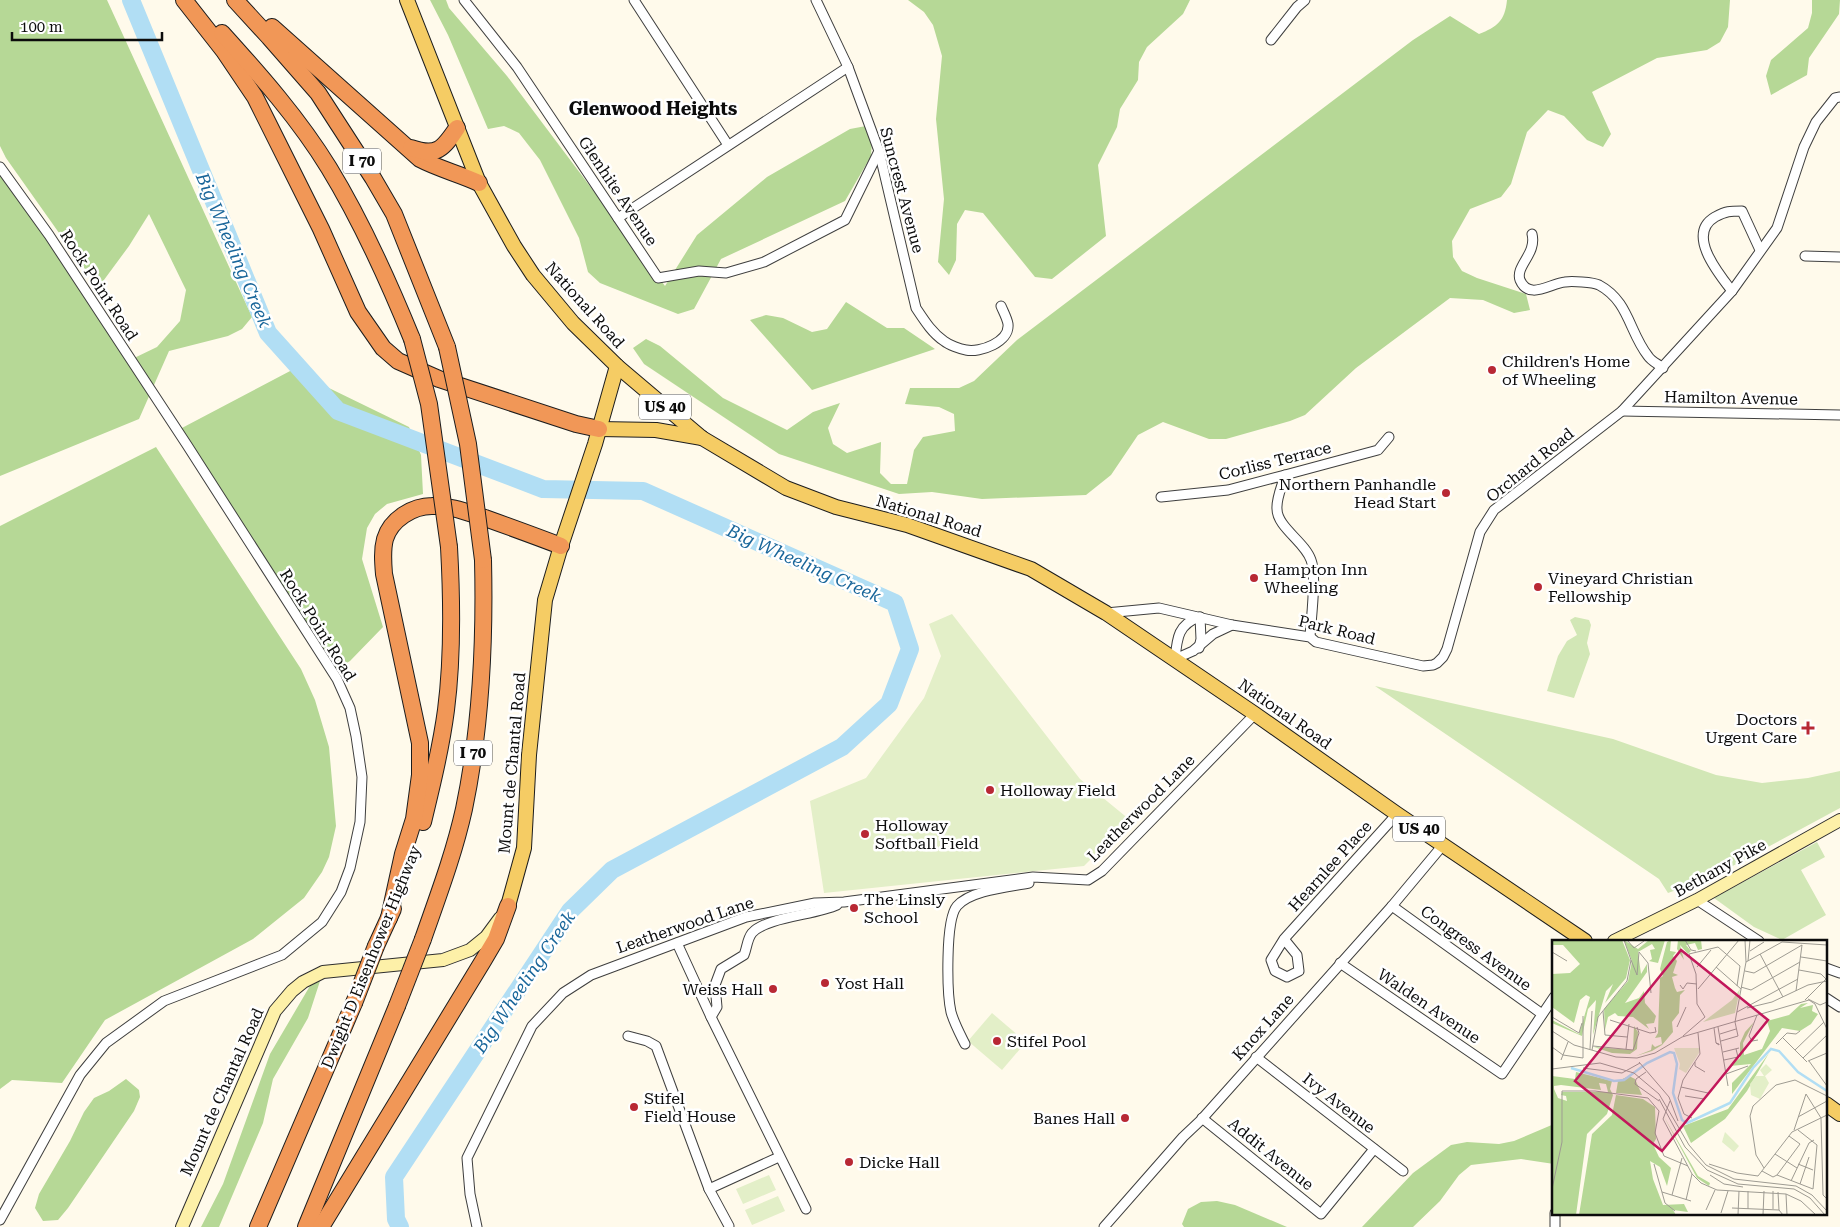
<svg xmlns="http://www.w3.org/2000/svg" width="1840" height="1227" font-family="'Roboto Serif',serif">
  <style>
    .green { fill: #d2e7b6 }
    .forest { fill: #b6d896 }
    .pitch { fill: #e3efc8 }
    .lines { fill: none; stroke-linecap: round; stroke-linejoin: round }
    .river { stroke: #b1def4; stroke-width: 18 }
    .street-casing { stroke: #3f3f3f; stroke-width: 11 }
    .secondary-casing { stroke: #2e2e2e; stroke-width: 14 }
    .primary-casing { stroke: #1d1d1d; stroke-width: 16 }
    .highway-casing { stroke: #1d1d1d; stroke-width: 18 }
    .street { stroke: #fff; stroke-width: 9 }
    .secondary { stroke: #fdf0a8; stroke-width: 12 }
    .primary { stroke: #f5cc64; stroke-width: 14 }
    .highway { stroke: #f19757; stroke-width: 16 }
    .highway-bridge-casing { stroke: #1d1d1d; stroke-width: 18; stroke-linecap: butt }
    .highway-bridge { stroke: #f19757; stroke-width: 16 }
    .poi-dot { fill: #b82834; stroke: #fff; stroke-width: 2 }
    .labels { text-anchor: middle; dominant-baseline: central; stroke-width: 5; stroke-linejoin: round; paint-order: stroke }
    .shield { fill: #fff; stroke: #555; stroke-width: 1 }
    .shield-label { font-size: 15px; font-weight: bold; fill: #0c0c0c }
    .street-label { font-size: 16px; fill: #0c0c0c; stroke: #fff }
    .poi-label { font-size: 16px; fill: #0c0c0c; stroke: #fff; text-anchor: start }
    .neighbourhood-label { font-size: 18px; font-weight: bold; fill: #0c0c0c; stroke: #fff }
    .water-label { font-size: 18px; font-style: italic; fill: #19669a; stroke: #fff }
    .inset-river { fill: none; stroke: #b1def4; stroke-width: 2.5 }
    .inset-road { fill: none; stroke: #9e9b92; stroke-width: 1 }
    .view { fill: #c2185b; fill-opacity: 0.15; stroke: #c2185b; stroke-width: 2.5 }
    .inset-edge { fill: none; stroke: #0c0c0c; stroke-width: 2.5 }
  </style>
  <rect width="100%" height="100%" fill="#fffaeb"/>
  <!-- green -->
  <g class="green">
    <path d="M1575,617L1589,620L1591,625L1587,643L1590,654L1574,698L1547,691L1558,656L1567,641L1577,635L1570,620Z"/>
    <path d="M1375,686L1613,739L1716,775L1762,783L1808,778L1840,771V808L1714,876L1668,893L1659,879Z"/>
    <path d="M1817,842L1825,857L1801,870L1826,915L1782,940L1754,927L1714,898Z"/>
  </g>
  <!-- forest -->
  <g class="forest">
    <path d="M0,0H107L252,317L242,329L228,336L169,351L139,419L0,476V171L130,360L157,347L180,321L186,290L149,214L129,246L98,288L6,158L0,146Z"/>
    <path d="M430,0H446L449,8L507,76L665,286L697,235L767,177L850,129L866,126L872,141L871,156L845,201L721,259L694,309L678,314L600,283L588,272L579,238L540,160L519,133L504,126L488,129L448,35Z"/>
    <path d="M908,0H1190L1183,14L1147,47L1139,62L1138,80L1120,109L1117,127L1098,165L1106,236L1052,279L1035,277L983,213L965,210L957,224L956,260L949,275L938,262L944,199L936,119L942,56L933,25L924,12Z"/>
    <path d="M1507,0H1730L1728,27L1720,42L1707,50L1657,58L1592,92L1611,134L1603,147L1587,140L1564,116L1548,110L1527,132L1511,184L1501,197L1470,209L1452,241L1453,257L1462,271L1477,278L1526,294L1530,310L1514,313L1483,300L1450,298L1356,368L1305,415L1290,421L1226,439H1209L1163,422L1138,435L1111,475L1086,495L982,499L932,492L899,494L779,454L644,364L633,348L646,339L660,346L723,398L787,430L813,412L840,403L828,428L833,444L847,453L881,442L880,473L891,484H907L914,450L923,437L955,431L954,414L939,407L905,404L910,388H959L974,381L1017,340L1413,40L1450,16L1479,34C1497,27 1505,21 1507,0Z"/>
    <path d="M1812,0H1840L1839,14L1809,58L1807,75L1771,95L1766,76L1771,60L1808,28L1812,13Z"/>
    <path d="M846,302L887,328H904L935,349L812,390L750,320L766,315L783,318L812,332L827,329Z"/>
    <path d="M292,370L409,427L421,455L423,494L387,504L375,514L367,528L362,559L383,627L350,661L337,669L180,429Z"/>
    <path d="M156,447L301,669L315,700L329,747L336,826L329,857L322,872L304,898L253,939L105,1020L62,1083L12,1080L0,1089V526Z"/>
    <path d="M314,979L320,981L308,1018L273,1079L263,1123L219,1227H201L223,1184L270,1054Z"/>
    <path d="M126,1079L139,1090L140,1097L134,1111L68,1208L58,1220L43,1221L35,1208L39,1194L70,1141L84,1112L94,1098L109,1091Z"/>
    <path d="M1554,1124V1164L1521,1159L1471,1165L1459,1175L1440,1201L1413,1227H1362L1413,1173L1451,1145L1467,1142L1499,1144L1514,1141Z"/>
    <path d="M1217,1201L1235,1205L1287,1227H1184L1182,1224L1188,1209L1201,1202Z"/>
  </g>
  <!-- pitch -->
  <g class="pitch">
    <path d="M952,614L1080,779L1130,820L1084,866L824,893L810,801L866,778L924,698L941,656L929,624Z"/>
    <path d="M992,1013L1026,1042L1002,1070L968,1041Z"/>
    <path d="M769,1175L776,1190L743,1204L736,1189Z"/>
    <path d="M778,1196L785,1211L752,1225L745,1210Z"/>
  </g>
  <g class="lines">
    <!-- river -->
    <path class="river" d="M131,0L268,333L338,411L543,489L643,491L895,603L910,649L889,704L842,747L612,870L570,911L394,1177L396,1219L400,1227"/>
    <defs>
      <g id="street">
        <path d="M464,0L517,67L658,278L699,271L726,273L764,262L845,220L879,151"/>
        <path d="M634,0L728,145"/>
        <path d="M816,0L848,67L879,151L916,308C924,320 932,333 944,341C949,345 960,349 966,350C980,353 1010,342 1008,324C1007,318 1003,311 1001,306"/>
        <path d="M1271,40L1297,7L1305,0"/>
        <path d="M0,167L49,235L187,445L337,679L350,708L356,736L362,777L360,822L350,868L341,892L322,922L282,955L164,1001L106,1043L80,1075L0,1220"/>
        <path d="M618,218L848,67"/>
        <path d="M1532,234C1537,254 1515,266 1520,280C1529,301 1551,283 1565,282C1571,281 1593,282 1599,285C1629,301 1629,332 1648,356C1651,361 1658,364 1663,368"/>
        <path d="M1805,256L1840,257"/>
        <path d="M1732,291C1718,273 1686,234 1715,217C1726,211 1730,211 1742,211L1760,250"/>
        <path d="M1622,411L1840,415"/>
        <path d="M1285,475C1282,486 1276,499 1277,509C1277,527 1305,542 1311,560C1317,575 1311,619 1310,637"/>
        <path d="M1161,497L1228,490L1285,475L1378,450L1389,437"/>
        <path d="M1106,613L1159,608L1232,625L1310,637L1316,642L1423,666L1433,665L1437,663L1443,657L1447,649L1480,532L1494,510L1622,411L1732,291L1777,228L1804,147L1816,122L1835,98L1840,97"/>
        <path d="M1200,617C1178,624 1177,638 1175,659L1193,651L1213,634L1232,625"/>
        <path d="M1199,648L1201,639L1200,617"/>
        <path d="M1697,900L1759,941"/>
        <path d="M1392,906L1542,1014"/>
        <path d="M1284,939L1297,955L1299,971L1287,977L1275,971L1271,960L1284,939L1397,814"/>
        <path d="M677,943L711,1017L806,1209"/>
        <path d="M1340,963L1502,1074L1554,997"/>
        <path d="M1826,968L1840,973"/>
        <path d="M1826,998L1840,1007"/>
        <path d="M711,1017L717,1007L715,985L721,969L744,955C747,948 747,939 752,933C766,917 816,915 837,905"/>
        <path d="M628,1036L647,1041L656,1046L709,1189L729,1226"/>
        <path d="M965,1044C960,1034 954,1023 951,1012C947,994 945,920 957,906C971,890 1009,887 1029,883"/>
        <path d="M1256,1057L1403,1171"/>
        <path d="M1202,1118L1321,1214L1374,1149"/>
        <path d="M709,1189L779,1157"/>
        <path d="M477,1227L470,1194L467,1158L532,1026L563,993L591,975L746,917L815,903L844,902L1033,877L1088,880L1102,871L1255,714"/>
        <path d="M1104,1227L1183,1137L1201,1120L1392,906L1443,845"/>
        <path d="M1555,1227V1213"/>
      </g>
      <g id="secondary">
        <path d="M1614,941L1697,900L1840,820"/>
        <path d="M182,1227L275,1011L292,991L303,982L323,972L443,960L470,950L486,937L500,918"/>
      </g>
      <g id="primary">
        <path d="M407,0L479,183L514,246L533,275L573,323L617,366L702,438L786,488L836,507L907,525L1031,569L1106,613L1255,714L1397,814L1585,941"/>
        <path d="M599,429L656,430L702,438"/>
        <path d="M508,906L524,848L529,755L545,600L561,546L595,444L617,366"/>
        <path d="M1826,1104L1840,1114"/>
      </g>
      <g id="highway">
        <path d="M184,0L224,51L255,97L321,229L358,312L383,348L398,361L439,379L576,424L599,429"/>
        <path d="M235,0L269,37L318,93L373,178L394,214L447,347"/>
        <path d="M272,27L420,159C439,169 460,174 479,183"/>
        <path d="M222,33C260,75 299,119 329,168C362,222 388,280 412,339"/>
        <path d="M411,148C437,157 443,149 457,128"/>
        <path d="M423,822C432,785 441,748 446,710C453,656 452,601 449,547"/>
        <path d="M389,918L403,854L414,819L420,775V743L384,574C383,562 382,550 385,539C391,519 413,506 432,506C450,505 469,513 485,518C510,527 535,536 561,546"/>
        <path d="M423,939C438,896 454,854 464,809C481,728 485,643 483,560"/>
        <path d="M376,946L393,909"/>
        <path d="M258,1227L354,1003"/>
        <path d="M306,1227L397,1006"/>
        <path d="M321,1227L483,961L496,939L508,906"/>
      </g>
    </defs>
    <!-- street casing -->
    <use href="#street" class="street-casing"/>
    <!-- secondary casing -->
    <use href="#secondary" class="secondary-casing"/>
    <!-- primary casing -->
    <use href="#primary" class="primary-casing"/>
    <!-- highway casing -->
    <use href="#highway" class="highway-casing"/>
    <!-- street -->
    <use href="#street" class="street"/>
    <!-- secondary -->
    <use href="#secondary" class="secondary"/>
    <!-- primary -->
    <use href="#primary" class="primary"/>
    <!-- highway -->
    <use href="#highway" class="highway"/>
    <defs>
      <g id="highway-bridge">
        <path d="M412,339L429,404L449,547"/>
        <path d="M447,347L468,444L483,560"/>
        <path d="M354,1003L376,946"/>
        <path d="M397,1006L423,939"/>
      </g>
    </defs>
    <!-- highway-bridge casing -->
    <use href="#highway-bridge" class="highway-bridge-casing"/>
    <!-- highway-bridge -->
    <use href="#highway-bridge" class="highway-bridge"/>
  </g>
  <!-- markers -->
  <g class="poi-dot">
    <circle cx="1492" cy="370" r="5"/>
    <circle cx="1446" cy="493" r="5"/>
    <circle cx="1254" cy="578" r="5"/>
    <circle cx="1538" cy="587" r="5"/>
    <path d="M1805.5 720.5h5v5h5v5h-5v5h-5v-5h-5v-5h5z"/>
    <circle cx="990" cy="790" r="5"/>
    <circle cx="865" cy="834" r="5"/>
    <circle cx="854" cy="908" r="5"/>
    <circle cx="825" cy="983" r="5"/>
    <circle cx="773" cy="989" r="5"/>
    <circle cx="997" cy="1041" r="5"/>
    <circle cx="634" cy="1107" r="5"/>
    <circle cx="1125" cy="1118" r="5"/>
    <circle cx="849" cy="1162" r="5"/>
  </g>
  <g class="labels">
    <!-- shield labels -->
    <g class="shield">
      <rect x="343" y="148.5" width="38" height="25" rx="4"/>
      <rect x="639" y="394.5" width="52" height="25" rx="4"/>
      <rect x="454" y="740.5" width="38" height="25" rx="4"/>
      <rect x="1393" y="816.5" width="52" height="25" rx="4"/>
    </g>
    <g class="shield-label">
      <text x="362" y="161">I 70</text>
      <text x="665" y="407">US 40</text>
      <text x="473" y="753">I 70</text>
      <text x="1419" y="829">US 40</text>
    </g>
    <!-- street labels -->
    <g class="street-label">
      <text transform="translate(902 190) rotate(75)">Suncrest Avenue</text>
      <text transform="translate(618 191) rotate(56)">Glenhite Avenue</text>
      <text transform="translate(99 285) rotate(57)">Rock Point Road</text>
      <text transform="translate(585 305) rotate(48)">National Road</text>
      <text transform="translate(1731 398) rotate(1)">Hamilton Avenue</text>
      <text transform="translate(1275 461) rotate(-14)">Corliss Terrace</text>
      <text transform="translate(1530 465) rotate(-39)">Orchard Road</text>
      <text transform="translate(929 516) rotate(17)">National Road</text>
      <text transform="translate(318 625) rotate(58)">Rock Point Road</text>
      <text transform="translate(1337 630) rotate(14)">Park Road</text>
      <text transform="translate(1285 714) rotate(35)">National Road</text>
      <text transform="translate(512 763) rotate(-85)">Mount de Chantal Road</text>
      <text transform="translate(1141 808) rotate(-45)">Leatherwood Lane</text>
      <text transform="translate(1330 866) rotate(-48)">Hearnlee Place</text>
      <text transform="translate(1720 868) rotate(-29)">Bethany Pike</text>
      <text transform="translate(685 925) rotate(-19)">Leatherwood Lane</text>
      <text transform="translate(1476 948) rotate(36)">Congress Avenue</text>
      <text transform="translate(371 957) rotate(-68)">Dwight D Eisenhower Highway</text>
      <text transform="translate(1429 1006) rotate(34)">Walden Avenue</text>
      <text transform="translate(1263 1027) rotate(-48)">Knox Lane</text>
      <text transform="translate(222 1092) rotate(-66)">Mount de Chantal Road</text>
      <text transform="translate(1339 1103) rotate(38)">Ivy Avenue</text>
      <text transform="translate(1271 1154) rotate(39)">Addit Avenue</text>
    </g>
    <!-- poi labels -->
    <g class="poi-label">
      <text x="1502" y="361">Children's Home<tspan x="1502" dy="18">of Wheeling</tspan></text>
      <text x="1436" y="484" text-anchor="end">Northern Panhandle<tspan x="1436" dy="18">Head Start</tspan></text>
      <text x="1264" y="569">Hampton Inn<tspan x="1264" dy="18">Wheeling</tspan></text>
      <text x="1548" y="578">Vineyard Christian<tspan x="1548" dy="18">Fellowship</tspan></text>
      <text x="1797" y="719" text-anchor="end">Doctors<tspan x="1797" dy="18">Urgent Care</tspan></text>
      <text x="1000" y="790">Holloway Field</text>
      <text x="875" y="825">Holloway<tspan x="875" dy="18">Softball Field</tspan></text>
      <text x="864" y="899">The Linsly<tspan x="864" dy="18">School</tspan></text>
      <text x="835" y="983">Yost Hall</text>
      <text x="763" y="989" text-anchor="end">Weiss Hall</text>
      <text x="1007" y="1041">Stifel Pool</text>
      <text x="644" y="1098">Stifel<tspan x="644" dy="18">Field House</tspan></text>
      <text x="1115" y="1118" text-anchor="end">Banes Hall</text>
      <text x="859" y="1162">Dicke Hall</text>
    </g>
    <!-- neighbourhood labels -->
    <g class="neighbourhood-label">
      <text x="653" y="108">Glenwood Heights</text>
    </g>
    <!-- water labels -->
    <g class="water-label">
      <text transform="translate(234 250) rotate(67)">Big Wheeling Creek</text>
      <text transform="translate(804 563) rotate(24)">Big Wheeling Creek</text>
      <text transform="translate(524 982) rotate(-56)">Big Wheeling Creek</text>
    </g>
  </g>
  <!-- overview -->
  <g transform="translate(1552 940)">
    <rect width="275" height="275" fill="#fffaeb"/>
    <path d="M188,49L183,73L151,82L180,60Z" fill="#d2e7b6"/>
    <path d="M0,0H70L78,20L74,38L53,63L61,44L54,51L41,95L44,60L36,69L30,96L0,83V80L27,94L38,57L34,55L28,60L22,83L0,67V34L18,33L28,24L11,5H0ZM72,0L86,9L97,0H113L106,23L97,21L100,19L98,10L103,9L100,4L86,12L89,34L95,24V32L73,63L87,58L92,51L93,63L104,76L102,83L94,84L97,89L81,77L66,76L63,73L56,77L53,90L52,69L76,41L80,21ZM119,0L118,11L124,12L121,16L125,21L121,33L126,35L120,37L123,48L125,52L133,50L128,55L127,73L120,82L121,92L110,105L100,111L84,116L99,110L100,104L103,107L110,104L109,97L103,98L106,93L108,38L111,36L108,29L115,2ZM126,0H149L150,9L146,10L143,3L134,5L139,11L136,14L128,5L132,20L125,9ZM256,63L248,68L261,65L260,71L266,74L259,84L248,91L230,88L180,154V143L199,124L178,126L188,118V103L193,92L202,82L191,103L192,115L210,109L218,91L215,81L237,75L249,64ZM82,86L86,92L85,109L78,114L60,113L42,107L81,110ZM217,113L195,151L173,179L139,203L131,186L176,169ZM24,132L60,141L58,149L61,155L55,174L35,194L24,275H0V136L23,139ZM47,143L54,144L56,152H10L9,155L14,156L15,161L6,158L2,149V146L9,145L49,150ZM77,136L83,139L90,155L64,153L66,141ZM64,155L91,159L103,167L104,199L101,204L107,217L119,228L115,246L108,227L98,221L101,239L111,265L132,264L136,272L121,270L124,275H27L40,194L60,175ZM111,175L146,236L158,243L157,246L145,238Z" fill="#b6d896" fill-rule="evenodd"/>
    <path d="M122,108H147V113L134,133L127,129L128,124ZM214,124L220,130L213,136L217,143L208,159L199,155L198,144L204,136H212L208,130ZM173,192L187,206L182,212L170,202Z" fill="#e3efc8"/>
    <path class="inset-river" d="M19,128L62,141L72,140L95,123L118,112L122,113L125,124L121,153L130,180L135,183L178,163L201,128L219,109L227,111L246,132L275,151"/>
    <path class="inset-road" d="M75,0L82,8L92,1M133,0L139,10L144,11M198,11L212,2M0,12L15,21M208,14L231,57M249,17L275,21M79,20L85,35L87,12L96,23L99,53M196,21L198,0M194,22L230,2L275,5M145,27L159,10M164,27L189,49M247,30L269,34L274,39M193,31L202,33L250,5M128,45L131,49L135,43L145,44M189,47L199,50L248,22M146,49L187,0M244,51L250,5M256,59L268,65L275,62M253,60L275,38M195,68L220,62L256,45L275,41M51,71L53,95L75,97M185,72L246,39M205,75L197,96L200,101L206,100M0,77L27,93L30,83M58,80L98,93L104,92L103,87M183,82L194,22L193,0M125,87L134,67M166,87L176,146M162,88L164,103L167,105V104L164,103M0,91L22,105L64,117L85,118L103,113L130,97L257,60L263,64L275,89M168,94L184,89M131,96L153,77L145,64L144,34L137,14L166,7L188,26L185,46M231,98L255,122M169,101L186,96L183,82M224,104L235,93L244,94L248,91M41,106L81,110L87,93L85,87M0,107L11,115L31,118V76M38,109L40,71M74,109L77,84M40,110L46,77L75,41L79,20L72,0M243,110L272,82M171,112L187,108M251,118L275,95M9,120L16,102M172,120L186,117L184,109M256,121L275,113M257,121L275,146M87,122L117,157M143,122V126L153,132M31,128L70,133L88,123M0,129L48,123L82,133L107,154L137,205L154,225L182,239L244,246L260,255L275,271M94,132L84,139L83,144L107,161M174,134L196,126M129,147L156,153M254,154L269,178L271,255L275,259M133,156L152,159M117,157L126,181M107,159L133,207L155,230L186,244L242,249L258,258L273,275M118,161L111,179L140,234L149,243L165,250L234,254L249,261L264,275M246,177L275,161M140,178L132,174L126,158L131,140L148,114L146,93M242,190L254,154M223,214L245,228M102,224L113,263L123,271M157,224L185,233M246,224L261,230M212,228L204,215L198,176L201,166L224,145L243,140L275,156M210,231L221,237L225,235L248,204L237,196M185,233L206,236L240,192L275,175M158,235L172,244L191,247M225,235L261,249L265,205L246,190M239,241L257,203L262,200M248,244L257,217M0,249L10,202V151H43L96,158L107,171L103,193L112,216L136,226M221,251V269M110,252L139,261M226,252L227,270M234,254L235,275M120,255L130,218M134,260L140,234M180,268L227,270L231,275M196,269V251M154,270L163,250M169,273L176,251M186,275L187,251M211,275L212,251"/>
    <path class="view" d="M129,10L216,80L110,211L23,141Z"/>
    <rect width="275" height="275" class="inset-edge"/>
  </g>
  <!-- scale -->
  <path d="M12 32v8h150v-8" fill="none" stroke="#0c0c0c" stroke-width="2.5"/>
  <text x="20" y="32" font-size="15" fill="#0c0c0c" stroke="#ffffff" stroke-width="4" paint-order="stroke">100 m</text>
</svg>
